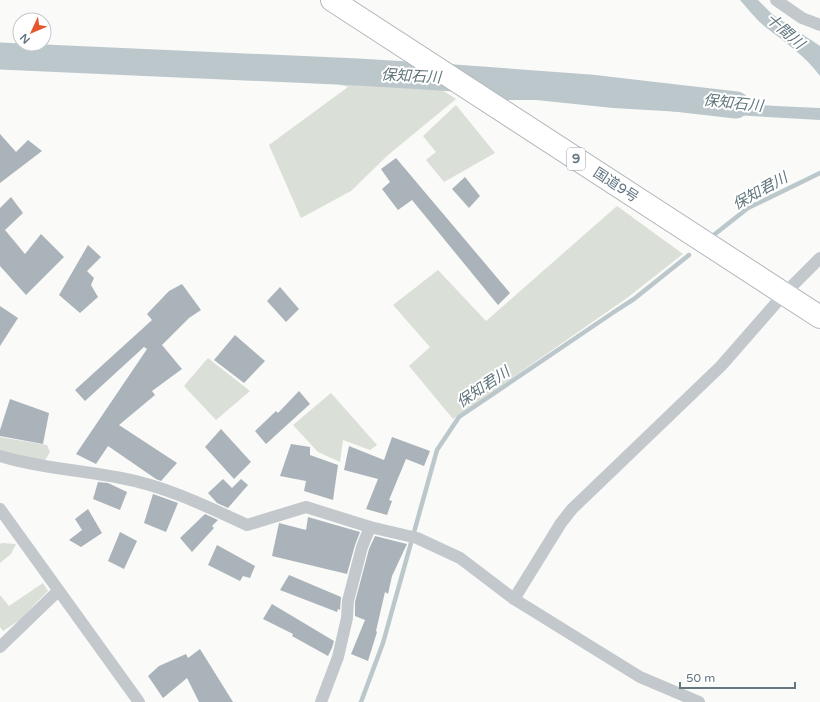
<svg xmlns="http://www.w3.org/2000/svg" width="820" height="702" font-family="'Varela Round','Noto Sans JP',sans-serif">
  <style>
    .green { fill: #dadfd7 }
    .water { fill: #bbc7cb }
    .lines { fill: none; stroke-linecap: round; stroke-linejoin: round }
    .stream { stroke: #bbc7cb; stroke-width: 4.5 }
    .river { stroke: #bbc7cb; stroke-width: 27 }
    .building { fill: #aab3b9 }
    .highway-casing { stroke: #b4b9bd; stroke-width: 24 }
    .street { stroke: #c3c8cc; stroke-width: 12 }
    .highway { stroke: #fff; stroke-width: 22 }
    .labels { text-anchor: middle; dominant-baseline: central; stroke-width: 4; stroke-linejoin: round; paint-order: stroke }
    .shield { fill: #fff; stroke: #939fa8; stroke-width: 1 }
    .shield-label { font-size: 13px; font-weight: bold; fill: #657683 }
    .street-label { font-size: 14px; fill: #657683; stroke: #fff }
    .water-label { font-size: 15px; font-style: italic; fill: #60757c; stroke: #fff }
  </style>
  <rect width="100%" height="100%" fill="#fafaf8"/>
  <!-- green -->
  <g class="green">
    <path d="M340,76L425,79L456,99L388,155L351,191L301,218L269,145L348,87L330,82Z"/>
    <path d="M456,105L495,153L444,182L426,160L436,152L423,136Z"/>
    <path d="M617,206L683,254L627,298L453,419L409,366L430,347L393,305L438,270L486,321Z"/>
    <path d="M208,358L250,391L216,420L184,386Z"/>
    <path d="M331,393L377,445L370,450L343,440L340,462L318,452L293,425Z"/>
    <path d="M0,437L47,445L50,452L44,462L0,453Z"/>
    <path d="M2,543L16,544L11,554L0,563V544Z"/>
    <path d="M43,583L48,591L32,607L23,618L3,631L0,627V595L9,606Z"/>
  </g>
  <!-- water -->
  <g class="water">
    <path d="M740,0H758L772,14L820,46V76C804,54 784,42 763,25C755,18 747,8 740,0Z"/>
    <path d="M482,86L776,106L820,108V120L613,108L536,100H504Z"/>
  </g>
  <g class="lines">
    <!-- stream -->
    <g class="stream">
      <path d="M715,234L748,208L820,173"/>
      <path d="M361,702L383,643L437,450L459,417L614,312L634,299L689,255"/>
    </g>
    <!-- river -->
    <path class="river" d="M0,56L358,72L441,77L589,88L736,105"/>
  </g>
  <!-- building -->
  <g class="building">
    <path d="M0,134L16,152L28,140L42,151L0,183Z"/>
    <path d="M396,158L510,293L498,305L412,200L398,210L382,189L390,182L381,169Z"/>
    <path d="M465,177L480,196L469,208L452,189Z"/>
    <path d="M11,197L23,213L5,230L25,254L41,234L64,257L26,295L0,266V208Z"/>
    <path d="M88,245L101,257L87,271L94,278L91,285L98,297L80,313L59,295Z"/>
    <path d="M182,284L201,310L189,318L162,345L182,369L152,391L155,395L119,425L177,463L161,481L156,479L108,446L96,464L76,454L147,349L144,347L85,401L75,390L152,320L147,314L169,291Z"/>
    <path d="M280,287L299,309L286,322L267,301Z"/>
    <path d="M0,306L18,318L0,346Z"/>
    <path d="M235,335L265,361L244,383L214,360Z"/>
    <path d="M299,391L310,404L266,444L255,431L276,411L278,413Z"/>
    <path d="M10,399L49,413L43,444L0,436V430Z"/>
    <path d="M221,429L251,462L234,479L205,447Z"/>
    <path d="M392,437L430,451L424,466L406,459L389,500L392,501L387,515L366,509L378,479L344,470L349,446L384,460Z"/>
    <path d="M291,444L310,447V455L338,465L333,500L304,491L306,481L280,476Z"/>
    <path d="M223,479L232,488L241,479L248,485L228,508L217,503L208,493Z"/>
    <path d="M98,482L108,483L127,492L120,510L93,499Z"/>
    <path d="M153,494L178,503L166,532L144,523Z"/>
    <path d="M88,509L102,533L81,547L69,540L82,530L75,519Z"/>
    <path d="M205,514L218,520L212,526L214,528L192,552L180,538Z"/>
    <path d="M308,517L360,532L355,545L347,574L272,556L279,523L306,530Z"/>
    <path d="M120,532L137,541L124,569L108,561Z"/>
    <path d="M375,536L407,544L392,576L388,594L385,592L376,631L377,632L368,661L351,654L365,620L355,616V602L369,549Z"/>
    <path d="M217,545L255,566L250,578L243,576L240,581L208,565Z"/>
    <path d="M289,575L341,597L340,610L338,609L337,612L280,590Z"/>
    <path d="M272,604L334,641L332,648L328,656L292,636L293,634L263,619Z"/>
    <path d="M200,649L233,702H199L187,678L163,698L148,676L159,666L186,654L188,658Z"/>
  </g>
  <g class="lines">
    <defs>
      <path id="highway" d="M332,0L820,317"/>
    </defs>
    <!-- highway casing -->
    <use href="#highway" class="highway-casing"/>
    <!-- street -->
    <g class="street">
      <path d="M776,0L802,18L820,25"/>
      <path d="M0,456C39,468 80,470 121,478C165,486 206,506 247,525L306,507L370,527L417,538L460,558L514,599L640,677L699,702"/>
      <path d="M0,509L139,702"/>
      <path d="M514,599L561,523L572,509L721,366L784,294L820,258"/>
      <path d="M0,647L58,591"/>
      <path d="M321,702L338,657L347,618L348,601L362,547L370,527"/>
    </g>
    <!-- highway -->
    <use href="#highway" class="highway"/>
  </g>
  <g class="labels">
    <!-- shield labels -->
    <rect class="shield" x="567" y="148" width="18" height="22" rx="3"/>
    <g class="shield-label">
      <text x="576" y="159">9</text>
    </g>
    <!-- street labels -->
    <g class="street-label">
      <text transform="translate(616 185) rotate(33)">国道9号</text>
    </g>
    <!-- water labels -->
    <g class="water-label">
      <text transform="translate(785 31) rotate(41)">十間川</text>
      <text transform="translate(411 76) rotate(3)">保知石川</text>
      <text transform="translate(733 103) rotate(6)">保知石川</text>
      <text transform="translate(760 191) rotate(-29)">保知君川</text>
      <text transform="translate(483 387) rotate(-34)">保知君川</text>
    </g>
  </g>
  <!-- north arrow -->
  <g transform="translate(32 32) rotate(226)"><circle r="19" fill="#ffffff" stroke="#c1c8cd"/>
  <path d="M0-3L7 15L0 10L-7 15Z" fill="#e4572e"/>
  <text y="-6" font-size="11" font-weight="bold" text-anchor="middle" fill="#657683">N</text>
  </g>
  <!-- scale -->
  <path d="M680 682v6h115v-6" fill="none" stroke="#657683" stroke-width="2"/>
  <text x="686" y="682" font-size="12" fill="#657683" stroke="#ffffff" stroke-width="3" paint-order="stroke">50 m</text>
</svg>
